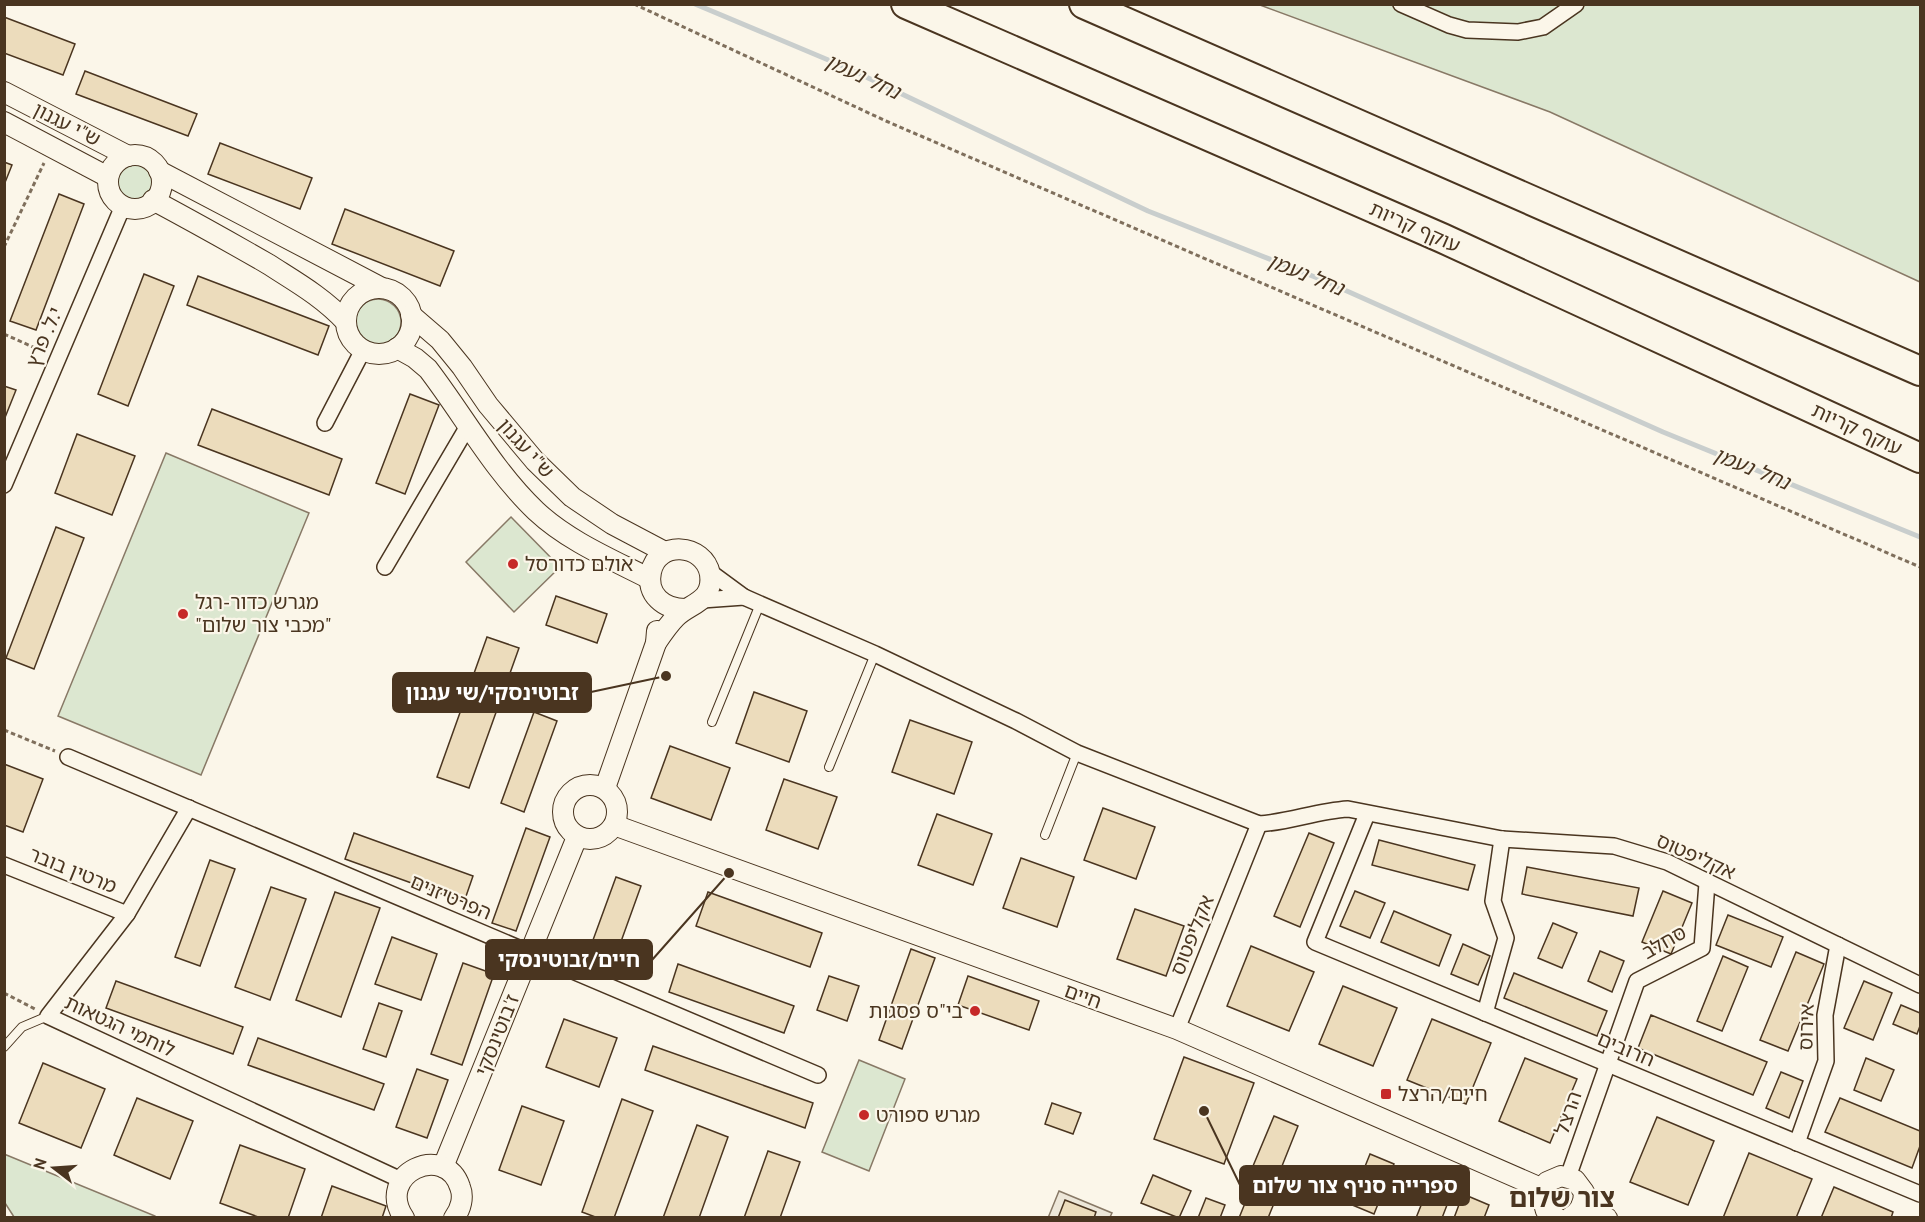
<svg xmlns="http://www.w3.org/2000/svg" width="1925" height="1222" font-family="'PT Sans','Noto Sans Hebrew',sans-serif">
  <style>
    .green { fill: #dce7d0; stroke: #887966; stroke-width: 1.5 }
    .parking { fill: #ede7d9; stroke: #887966; stroke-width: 1.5 }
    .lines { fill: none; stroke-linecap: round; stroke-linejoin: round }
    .stream { stroke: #c9cecd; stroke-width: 5 }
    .building { fill: #ecdcbc; stroke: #4a3520; stroke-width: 1.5 }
    .service-casing { stroke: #4a3520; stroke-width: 10 }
    .minor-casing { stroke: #4a3520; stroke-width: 18 }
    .tertiary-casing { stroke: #4a3520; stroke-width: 22 }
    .motorway-casing { stroke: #4a3520; stroke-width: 32 }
    .path { stroke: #7f6f5c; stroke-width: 3; stroke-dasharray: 4.5 3; stroke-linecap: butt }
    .service { stroke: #fbf6e9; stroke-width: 8 }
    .minor { stroke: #fbf6e9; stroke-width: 15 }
    .tertiary { stroke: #fbf6e9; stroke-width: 20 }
    .motorway { stroke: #fbf6e9; stroke-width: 28 }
    .poi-dot { fill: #c62828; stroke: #fbf6e9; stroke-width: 2 }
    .labels { text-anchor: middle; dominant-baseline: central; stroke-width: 4.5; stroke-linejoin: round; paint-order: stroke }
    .street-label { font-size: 20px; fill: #4a3520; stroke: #fbf6e9 }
    .poi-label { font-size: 20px; fill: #4a3520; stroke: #fbf6e9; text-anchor: start }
    .water-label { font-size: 21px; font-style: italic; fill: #4a3520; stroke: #fbf6e9 }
    .district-label { font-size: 26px; font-weight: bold; fill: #4a3520; stroke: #fbf6e9 }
    .leader { fill: none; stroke: #4a3520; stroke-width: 2 }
    .callout-dot { fill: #4a3520; stroke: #fbf6e9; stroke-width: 2 }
    .callout { fill: #4a3520; stroke: #4a3520; stroke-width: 2 }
    .callout-label { font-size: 21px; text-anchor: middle; font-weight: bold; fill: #fff }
  </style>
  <rect width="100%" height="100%" fill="#fbf6e9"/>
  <!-- green -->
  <g class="green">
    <path d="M1907,4L1920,5V282L1550,112L1260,5Z"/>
    <circle cx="134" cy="182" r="19"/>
    <circle cx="378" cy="322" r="23"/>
    <path d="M166,453L309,513L201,775L58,716Z"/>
    <path d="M511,517L560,567L514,612L466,562Z"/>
    <path d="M859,1060L905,1079L869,1171L822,1152Z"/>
    <path d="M4,1154L155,1216V1217H14L5,1203Z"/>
  </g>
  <!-- parking -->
  <path class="parking" d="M1059,1191L1112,1213L1110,1217L1048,1218Z"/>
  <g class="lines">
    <!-- stream -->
    <path class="stream" d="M695,4L845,67L1148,211L1320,279L1663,432L1920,537"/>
  </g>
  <!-- building -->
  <g class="building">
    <path d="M4,17L75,44L63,75L4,53Z"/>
    <path d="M85,71L197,114L188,136L76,94Z"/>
    <path d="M220,143L312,178L300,209L208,174Z"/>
    <path d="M4,162L12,165L4,185Z"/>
    <path d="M59,194L84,204L36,330L10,321Z"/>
    <path d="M345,209L454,251L440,286L332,244Z"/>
    <path d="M144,274L174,286L128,406L98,394Z"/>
    <path d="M198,276L329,326L318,355L187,305Z"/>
    <path d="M4,386L16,390L4,420Z"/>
    <path d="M410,394L439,405L405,494L376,483Z"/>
    <path d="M212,409L342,459L329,495L198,445Z"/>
    <path d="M77,434L135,456L112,515L55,493Z"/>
    <path d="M56,527L84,538L34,669L6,658Z"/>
    <path d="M556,596L607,614L597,643L546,625Z"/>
    <path d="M487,637L519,648L469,788L437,777Z"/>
    <path d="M754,692L807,711L789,762L736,743Z"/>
    <path d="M534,712L557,721L524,812L501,803Z"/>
    <path d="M910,720L972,742L954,794L892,772Z"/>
    <path d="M670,746L730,768L711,820L651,798Z"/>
    <path d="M4,764L43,779L23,832L4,825Z"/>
    <path d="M784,779L837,797L818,849L766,830Z"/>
    <path d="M1103,808L1155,827L1136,879L1084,860Z"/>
    <path d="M937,814L992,834L973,885L918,865Z"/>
    <path d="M526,828L550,837L516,931L492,923Z"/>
    <path d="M354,833L473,876L464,902L345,859Z"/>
    <path d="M1309,833L1334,843L1300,927L1274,916Z"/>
    <path d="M1379,840L1475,865L1468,890L1372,865Z"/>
    <path d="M1021,858L1074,877L1057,927L1003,908Z"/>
    <path d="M210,860L235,869L200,966L175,957Z"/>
    <path d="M1527,867L1639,888L1633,916L1522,894Z"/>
    <path d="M616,877L641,886L614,961L589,951Z"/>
    <path d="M271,887L306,899L270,1000L235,987Z"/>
    <path d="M1355,891L1385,903L1370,938L1340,926Z"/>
    <path d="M1663,891L1692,903L1671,954L1642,942Z"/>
    <path d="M335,892L380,908L341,1017L296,1000Z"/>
    <path d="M708,892L822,933L810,967L696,926Z"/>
    <path d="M1135,909L1184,926L1166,976L1117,959Z"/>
    <path d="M1394,911L1451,935L1439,966L1381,942Z"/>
    <path d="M1728,915L1783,937L1771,967L1716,945Z"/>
    <path d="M1553,923L1577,933L1562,968L1538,958Z"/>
    <path d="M392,937L437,954L421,1000L375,984Z"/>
    <path d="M1463,944L1490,956L1478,985L1451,974Z"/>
    <path d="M1251,946L1314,972L1289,1031L1227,1006Z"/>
    <path d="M911,949L935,958L902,1049L879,1040Z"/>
    <path d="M1600,951L1624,961L1612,992L1588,981Z"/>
    <path d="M1796,952L1824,964L1788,1051L1760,1040Z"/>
    <path d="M1723,956L1748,967L1722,1031L1697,1021Z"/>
    <path d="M463,963L494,974L462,1065L431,1054Z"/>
    <path d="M678,964L794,1006L784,1033L669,992Z"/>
    <path d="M1514,973L1607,1011L1597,1036L1504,998Z"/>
    <path d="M829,976L859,986L847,1021L817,1010Z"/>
    <path d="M968,976L1039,1001L1029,1030L958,1005Z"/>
    <path d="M116,981L243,1027L233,1054L106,1008Z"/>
    <path d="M1864,981L1892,993L1873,1040L1844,1028Z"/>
    <path d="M1343,986L1397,1008L1373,1066L1319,1044Z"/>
    <path d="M379,1003L402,1011L386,1057L363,1049Z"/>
    <path d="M1901,1005L1920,1013V1026L1917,1034L1893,1024Z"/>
    <path d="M1651,1015L1767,1062L1753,1095L1638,1048Z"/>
    <path d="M564,1019L617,1038L599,1087L546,1067Z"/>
    <path d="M1432,1019L1491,1043L1466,1104L1407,1080Z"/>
    <path d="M258,1038L384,1084L374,1110L248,1065Z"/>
    <path d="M653,1046L813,1103L805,1128L645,1070Z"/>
    <path d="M1184,1057L1254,1083L1224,1164L1154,1139Z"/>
    <path d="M1525,1058L1577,1079L1550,1143L1499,1121Z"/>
    <path d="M1866,1058L1894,1070L1881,1101L1854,1090Z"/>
    <path d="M43,1063L105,1089L81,1148L19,1123Z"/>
    <path d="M417,1069L448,1080L427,1138L396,1127Z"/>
    <path d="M1781,1072L1803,1081L1789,1118L1766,1108Z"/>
    <path d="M137,1098L193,1121L170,1179L114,1155Z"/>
    <path d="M1840,1098L1920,1131V1146L1912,1168L1825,1132Z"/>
    <path d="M622,1099L653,1111L614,1218H598L582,1212Z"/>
    <path d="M1052,1103L1081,1113L1073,1134L1045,1124Z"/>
    <path d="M522,1106L564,1121L541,1185L499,1170Z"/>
    <path d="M1274,1116L1298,1126L1278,1176L1253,1166Z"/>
    <path d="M1657,1117L1714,1141L1688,1205L1630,1182Z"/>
    <path d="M697,1125L728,1137L699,1218H663Z"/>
    <path d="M240,1145L305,1169L288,1218H261L220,1203Z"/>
    <path d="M768,1151L800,1162L780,1218H744Z"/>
    <path d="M1749,1153L1812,1179L1796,1218H1723Z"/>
    <path d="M1370,1154L1394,1164L1374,1214L1350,1204Z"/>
    <path d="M1153,1175L1191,1191L1179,1218L1141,1203Z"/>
    <path d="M1430,1183L1452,1192L1442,1218H1416Z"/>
    <path d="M332,1186L386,1206L382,1218H321Z"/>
    <path d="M1834,1187L1893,1212L1891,1218H1821Z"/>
    <path d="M1250,1191L1275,1201L1268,1218H1239Z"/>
    <path d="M1463,1194L1489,1205L1484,1218H1454Z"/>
    <path d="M1206,1198L1225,1205L1220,1218H1198Z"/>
    <path d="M1065,1200L1096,1212L1094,1218H1058Z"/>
  </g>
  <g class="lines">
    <defs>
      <g id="service">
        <path d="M712,722L760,604"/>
        <path d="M829,767L875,654"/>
        <path d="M1045,835L1077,753"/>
        <path d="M4,1047L22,1027L48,1016"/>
      </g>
      <g id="minor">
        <path d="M1401,4L1449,25L1467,30L1518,32L1543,27L1576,4"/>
        <path d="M325,423L363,350"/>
        <path d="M4,485L123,206"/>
        <path d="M385,567L468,426"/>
        <path d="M710,572L744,597L875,654L1016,721L1077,753L1259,824C1289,822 1317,811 1348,809L1502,839L1614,846L1667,862L1920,985"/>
        <path d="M702,600L744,597"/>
        <path d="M68,757L818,1075"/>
        <path d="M189,808L127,914L48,1016L401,1180"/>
        <path d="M1367,814L1315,942L1920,1194"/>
        <path d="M4,865L127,914"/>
        <path d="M1485,1013L1506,938L1493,901L1502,839"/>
        <path d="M1177,1029L1259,824"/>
        <path d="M1797,1143L1826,1061L1825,1015L1838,945"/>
        <path d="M1568,1177L1637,981L1702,948L1707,883"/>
      </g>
      <g id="tertiary">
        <path d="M4,92L128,156"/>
        <path d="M4,122L108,177"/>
        <circle cx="135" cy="182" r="27"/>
        <path d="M159,171L382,288"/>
        <path d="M153,200C192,221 230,242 268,264C296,282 323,297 346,322"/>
        <circle cx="379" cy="321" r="33"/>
        <path d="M411,315L440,340L462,367L488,405L535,461L572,497L612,524L665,552"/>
        <path d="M397,348L415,358L428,369C464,416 493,470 536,511C568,541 611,559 650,579"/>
        <path d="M656,643C662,634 668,625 676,617C690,603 714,602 710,574C704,543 657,540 651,572C646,595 664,609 685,609"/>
        <circle cx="590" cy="812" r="27"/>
        <path d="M605,788L656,643L657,631"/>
        <path d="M614,825L1177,1029L1543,1189"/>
        <path d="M443,1167L577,837"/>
        <path d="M1582,1207L1607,1218"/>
        <path d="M404,1218C374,1174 445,1141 460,1187C464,1197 461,1209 454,1218"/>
        <path d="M1557,1218L1546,1211L1542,1197L1547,1182L1561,1176L1575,1180L1584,1192C1584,1204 1580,1213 1569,1218"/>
      </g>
      <g id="motorway">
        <path d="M906,4L1442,238L1920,458"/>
        <path d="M1084,4L1920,371"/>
      </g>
    </defs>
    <!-- service casing -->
    <use href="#service" class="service-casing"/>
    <!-- minor casing -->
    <use href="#minor" class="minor-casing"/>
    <!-- tertiary casing -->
    <use href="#tertiary" class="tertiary-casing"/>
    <!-- motorway casing -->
    <use href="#motorway" class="motorway-casing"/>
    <!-- path -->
    <g class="path">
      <path d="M634,4L886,121L1920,567"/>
      <path d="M4,247L44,163"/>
      <path d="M4,334L44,352"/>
      <path d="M4,730L55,751"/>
      <path d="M4,993L35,1009"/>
    </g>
    <!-- service -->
    <use href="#service" class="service"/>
    <!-- minor -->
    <use href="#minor" class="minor"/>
    <!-- tertiary -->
    <use href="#tertiary" class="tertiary"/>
    <!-- motorway -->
    <use href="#motorway" class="motorway"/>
  </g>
  <!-- markers -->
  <g class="poi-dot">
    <circle cx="513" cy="564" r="6"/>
    <circle cx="183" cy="614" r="6"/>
    <circle cx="975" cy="1011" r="6"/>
    <rect x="1380" y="1088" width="12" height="12" rx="3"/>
    <circle cx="864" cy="1115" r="6"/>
  </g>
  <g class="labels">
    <!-- street labels -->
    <g class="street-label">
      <text transform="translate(67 124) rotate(27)">ש"י עגנון</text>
      <text transform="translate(1415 227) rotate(24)">עוקף קריות</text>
      <text transform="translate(44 337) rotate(-67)">י.ל. פרץ</text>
      <text transform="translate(1857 429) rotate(25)">עוקף קריות</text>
      <text transform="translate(526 448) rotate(48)">ש"י עגנון</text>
      <text transform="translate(1696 856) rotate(24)">אקליפטוס</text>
      <text transform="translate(73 870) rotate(22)">מרטין בובר</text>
      <text transform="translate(451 897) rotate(23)">הפרטיזנים</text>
      <text transform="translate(1192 935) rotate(-68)">אקליפטוס</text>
      <text transform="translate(1664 942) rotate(-30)">סחלב</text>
      <text transform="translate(1083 996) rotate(20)">חיים</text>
      <text transform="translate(120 1026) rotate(25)">לוחמי הגטאות</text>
      <text transform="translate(1806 1027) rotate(-88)">אירוס</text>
      <text transform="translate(497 1035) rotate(-68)">ז'בוטינסקי</text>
      <text transform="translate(1626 1049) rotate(23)">חרובים</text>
      <text transform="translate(1568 1113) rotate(-71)">הרצל</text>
    </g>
    <!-- poi labels -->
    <g class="poi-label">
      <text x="525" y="564">אולם כדורסל</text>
      <text x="195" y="602">מגרש כדור-רגל<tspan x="195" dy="23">"מכבי צור שלום"</tspan></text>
      <text x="963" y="1011" text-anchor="end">בי"ס פסגות</text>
      <text x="1398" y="1094">חיים/הרצל</text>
      <text x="876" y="1115">מגרש ספורט</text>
    </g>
    <!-- water labels -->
    <g class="water-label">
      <text transform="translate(863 76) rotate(25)">נחל נעמן</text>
      <text transform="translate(1306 274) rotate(22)">נחל נעמן</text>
      <text transform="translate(1752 468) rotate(22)">נחל נעמן</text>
    </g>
    <!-- district labels -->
    <g class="district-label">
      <text x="1562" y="1197">צור שלום</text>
    </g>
  </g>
  <!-- callouts -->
  <path class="leader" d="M666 676L591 692M729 873L652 960M1204 1111L1240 1185"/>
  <g class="callout-dot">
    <circle cx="666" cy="676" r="6"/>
    <circle cx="729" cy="873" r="6"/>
    <circle cx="1204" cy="1111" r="6"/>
  </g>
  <g class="callout">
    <rect x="393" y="673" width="198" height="39" rx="6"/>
    <rect x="486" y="940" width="166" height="39" rx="6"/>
    <rect x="1240" y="1166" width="229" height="39" rx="6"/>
  </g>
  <g class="callout-label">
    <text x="492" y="700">זבוטינסקי/שי עגנון</text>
    <text x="569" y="967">חיים/זבוטינסקי</text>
    <text x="1355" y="1193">ספרייה סניף צור שלום</text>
  </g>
  <!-- border -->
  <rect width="1925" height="1222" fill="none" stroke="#4a3520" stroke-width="12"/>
  <!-- north arrow -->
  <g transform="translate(54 1168) rotate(287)" stroke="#fbf6e9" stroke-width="4.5" paint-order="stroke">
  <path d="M0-4.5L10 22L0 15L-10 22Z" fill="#4a3520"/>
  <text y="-9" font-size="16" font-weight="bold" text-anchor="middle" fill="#4a3520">N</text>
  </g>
</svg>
